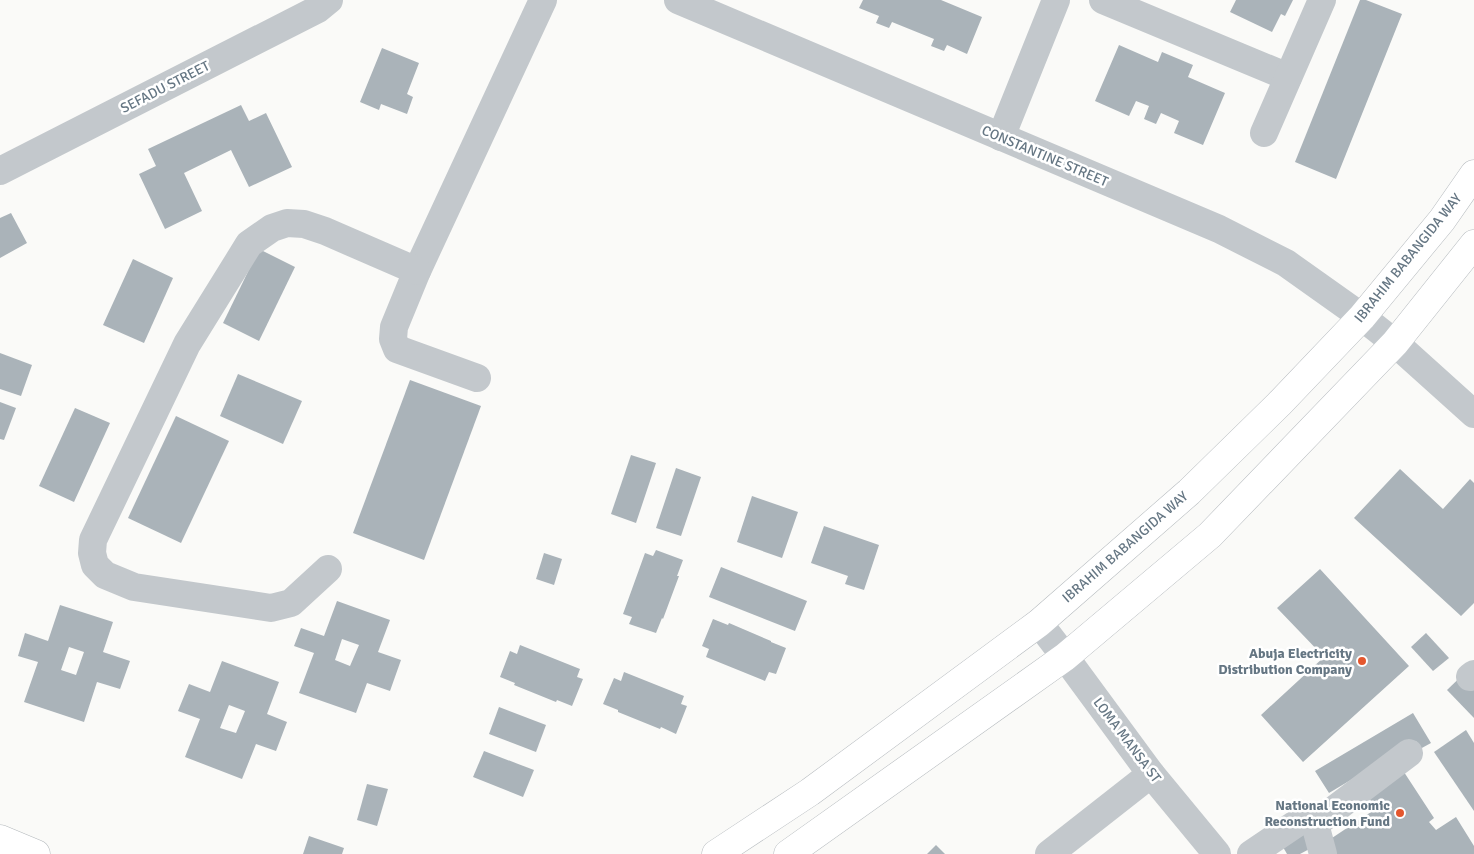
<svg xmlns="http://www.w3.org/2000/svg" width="1474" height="854" font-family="Signika,sans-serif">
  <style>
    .building { fill: #aab3b9; fill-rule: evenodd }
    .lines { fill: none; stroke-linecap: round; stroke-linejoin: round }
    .major-casing { stroke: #b5babe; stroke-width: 29 }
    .highway-casing { stroke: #b4b9bd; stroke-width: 29 }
    .minor { stroke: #c3c8cc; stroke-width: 28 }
    .major { stroke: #fff; stroke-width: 28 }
    .highway { stroke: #fff; stroke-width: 28 }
    .poi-dot { fill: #e4572e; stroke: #fff; stroke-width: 2 }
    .labels { text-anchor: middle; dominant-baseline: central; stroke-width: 5; stroke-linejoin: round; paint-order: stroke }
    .street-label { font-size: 14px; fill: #657683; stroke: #fff }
    .poi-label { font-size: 14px; font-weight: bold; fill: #657683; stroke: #fff; text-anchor: end }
  </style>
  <rect width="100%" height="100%" fill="#fafaf8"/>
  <!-- building -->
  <g class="building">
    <path d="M863,0H941L982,17L967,54L947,45L944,51L931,46L934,39L892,22L889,28L876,23L879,16L859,8Z"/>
    <path d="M1236,0H1293L1285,16L1281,14L1272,32L1230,12Z"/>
    <path d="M1360,0H1366L1402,14L1336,179L1295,162Z"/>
    <path d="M1119,45L1158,62L1162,52L1193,65L1188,77L1225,93L1203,145L1174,133L1179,121L1161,113L1156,124L1144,119L1149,106L1136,101L1129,116L1095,101Z"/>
    <path d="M382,48L419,63L407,94L413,97L407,114L381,104L379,110L360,102Z"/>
    <path d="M241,105L249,121L266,113L292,167L249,187L231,150L184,173L202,211L165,229L139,174L156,166L148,149Z"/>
    <path d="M11,213L27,243L0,258V218Z"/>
    <path d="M259,249L295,267L259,341L223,323Z"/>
    <path d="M133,259L173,278L144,343L103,325Z"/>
    <path d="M0,353L32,365L21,396L0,389Z"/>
    <path d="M238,374L302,401L283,444L220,416Z"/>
    <path d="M410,380L481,406L424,560L353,533Z"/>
    <path d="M0,402L16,408L4,440L0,439Z"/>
    <path d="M75,408L110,423L74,502L39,486Z"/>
    <path d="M176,416L229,441L181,543L128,518Z"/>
    <path d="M631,455L656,463L636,523L611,514Z"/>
    <path d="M676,468L701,477L681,536L656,528Z"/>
    <path d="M1400,469L1443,509L1470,479L1474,483V603L1461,616L1354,518Z"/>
    <path d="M752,496L798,512L782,558L737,542Z"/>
    <path d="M824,526L879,545L864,590L845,584L848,576L811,563Z"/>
    <path d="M656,550L683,560L677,576H679L663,619L662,618L656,633L629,624L632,617L623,614L645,553L653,556Z"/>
    <path d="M544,553L562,559L554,585L536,579Z"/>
    <path d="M721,567L807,601L795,631L709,597Z"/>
    <path d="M1320,569L1409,666L1303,762L1261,715L1324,657L1277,608Z"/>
    <path d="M337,601L390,620L378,652L401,660L390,691L367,683L356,713L299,693L314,653L294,646L301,628L324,636ZM342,639L359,645L350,666L335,660Z"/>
    <path d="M60,605L113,622L103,652L130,661L120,689L97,682L84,722L24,702L38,662L18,656L25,633L48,641ZM69,647L84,652L76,675L61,670Z"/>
    <path d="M713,619L728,625L729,623L771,641V642L786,648L776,674L769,672L765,681L706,657L709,649L702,646Z"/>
    <path d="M1426,633L1449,658L1433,671L1411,647Z"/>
    <path d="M520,645L580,669L577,677L583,679L572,706L557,700L556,702L514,685L515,683L500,677L510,651L517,654Z"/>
    <path d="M222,661L279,682L267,714L287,722L276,751L256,744L242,779L185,757L200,719L178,711L189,684L210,692ZM229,705L245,711L236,733L220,728Z"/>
    <path d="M1474,664V718L1447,690Z"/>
    <path d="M624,672L684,696L681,704L687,706L676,734L661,727L660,729L618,712V710L603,704L614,678L621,681Z"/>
    <path d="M499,707L546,725L536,752L489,734Z"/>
    <path d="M1413,713L1431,743L1420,749L1416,741L1329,793L1315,771Z"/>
    <path d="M1466,730L1474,743V811L1434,752Z"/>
    <path d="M484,751L534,770L523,797L473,777Z"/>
    <path d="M1402,769L1434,818L1429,822L1436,830L1456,817L1474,846V854H1334L1326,842L1374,810L1367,791Z"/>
    <path d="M367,784L388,789L377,826L357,820Z"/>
    <path d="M1304,826L1315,846L1300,854H1287L1279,840Z"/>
    <path d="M309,836L344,848L342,854H303Z"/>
    <path d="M936,845L945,854H927Z"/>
  </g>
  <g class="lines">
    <defs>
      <g id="major">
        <path d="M716,854L810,792L1039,623L1189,492L1279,404L1362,317L1442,220L1474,174"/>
        <path d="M788,854L1065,657L1210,535L1395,343L1474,244"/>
      </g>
      <path id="highway" d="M0,839L36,854"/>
    </defs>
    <!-- major casing -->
    <use href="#major" class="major-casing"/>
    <!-- highway casing -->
    <use href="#highway" class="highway-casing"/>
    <!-- minor -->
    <g class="minor">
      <path d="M678,0L1219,229L1286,263L1362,317L1395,343L1474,414"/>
      <path d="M1103,0L1288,77"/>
      <path d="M1264,133L1322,0"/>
      <path d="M1001,137L1056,0"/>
      <path d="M0,171L318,9L329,0"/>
      <path d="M477,378L397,349L393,339L394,327L417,271L543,0"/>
      <path d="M328,569L291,603L271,608L134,587L105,575L95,565L92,553L93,540L187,344L249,244L272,228L287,223L304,224L325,231L417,271"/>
      <path d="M1039,623L1065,657L1151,774L1217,854"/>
      <path d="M1470,677L1474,674"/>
      <path d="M1315,824L1409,753"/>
      <path d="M1049,854L1151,774"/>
      <path d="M1251,854L1303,819L1315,824L1323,854"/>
    </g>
    <!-- major -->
    <use href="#major" class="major"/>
    <!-- highway -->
    <use href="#highway" class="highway"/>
  </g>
  <!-- markers -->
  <g class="poi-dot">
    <circle cx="1362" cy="661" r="5"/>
    <circle cx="1400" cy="813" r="5"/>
  </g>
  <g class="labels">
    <!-- street labels -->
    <g class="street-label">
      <text transform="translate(165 87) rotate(-27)">SEFADU STREET</text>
      <text transform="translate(1045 156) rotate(23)">CONSTANTINE STREET</text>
      <text transform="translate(1408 258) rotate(-51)">IBRAHIM BABANGIDA WAY</text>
      <text transform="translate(1125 547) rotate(-41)">IBRAHIM BABANGIDA WAY</text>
      <text transform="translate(1127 740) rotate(53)">LOMA MANSA ST</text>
    </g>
    <!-- poi labels -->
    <g class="poi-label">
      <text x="1352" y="653">Abuja Electricity<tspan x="1352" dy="16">Distribution Company</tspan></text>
      <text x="1390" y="805">National Economic<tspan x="1390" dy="16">Reconstruction Fund</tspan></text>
    </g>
  </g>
</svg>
